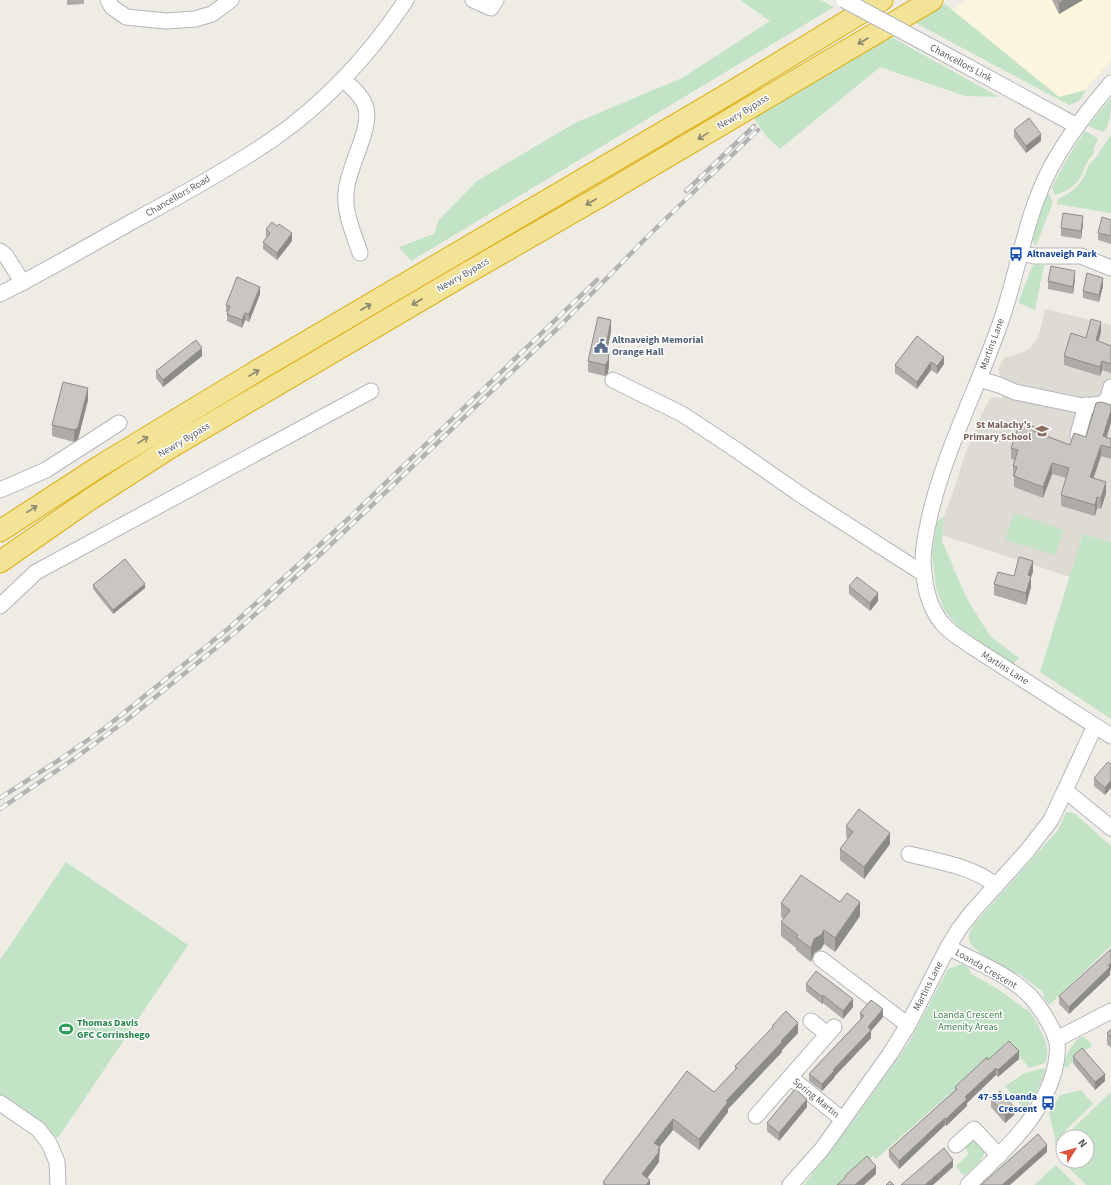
<svg xmlns="http://www.w3.org/2000/svg" width="1111" height="1185" font-family="'Source Sans 3',sans-serif">
  <style>
    .commercial { fill: #fbf6dd }
    .education { fill: #dddbd3 }
    .green { fill: #c3e3c6 }
    .lines { fill: none; stroke-linecap: round; stroke-linejoin: round }
    .minor-casing { stroke: #b5b6ba; stroke-width: 17 }
    .highway-casing { stroke: #ddb015; stroke-width: 23 }
    .minor { stroke: #fff; stroke-width: 15 }
    .highway { stroke: #f3e396; stroke-width: 21 }
    .rail-casing { stroke: #b3b3b4; stroke-width: 4.5 }
    .rail { stroke: #fff; stroke-width: 3; stroke-dasharray: 9; stroke-linecap: butt }
    .minor-bridge-casing { stroke: #b5b6ba; stroke-width: 17; stroke-linecap: butt }
    .minor-bridge { stroke: #fff; stroke-width: 15 }
    .wall { fill: #adaaa7 }
    .shaded-wall { fill: #8d8b88 }
    .building { fill: #c9c6c2; stroke: #8d8b88 }
    .oneway { stroke: #8a8773 }
    .labels { text-anchor: middle; dominant-baseline: central; stroke-width: 3; stroke-linejoin: round; paint-order: stroke }
    .street-label { font-size: 10px; fill: #5d5f64; stroke: #fff }
    .transit-label { font-size: 10px; font-weight: bold; fill: #164399; stroke: #fff; text-anchor: start }
    .service-label { font-size: 10px; font-weight: bold; fill: #4e5e75; stroke: #fff; text-anchor: start }
    .education-label { font-size: 10px; font-weight: bold; fill: #785e54; stroke: #fff; text-anchor: end }
    .park-label { font-size: 10px; fill: #3d8246; stroke: #fff }
    .leisure-label { font-size: 10px; font-weight: bold; fill: #27864d; stroke: #fff; text-anchor: start }
  </style>
  <rect width="100%" height="100%" fill="#eeece5"/>
  <!-- commercial -->
  <path class="commercial" d="M967,0H1111V61L1084,90L1059,97L951,10Z"/>
  <!-- education -->
  <path class="education" d="M1045,309L1111,325V542L1083,534L1070,577L942,535L944,516L952,495L965,454L982,413L990,399L994,397L1002,398L1008,383L1001,377L998,369L1004,358L1021,353L1030,348L1039,335Z"/>
  <!-- green -->
  <g class="green">
    <path d="M740,0H821L834,7L411,261L399,247L434,234L439,220L477,181L575,123L682,78L770,21Z"/>
    <path d="M945,4L1059,97L1086,90L1079,101L1069,105L914,22Z"/>
    <path d="M886,34L999,97L965,96L880,67L780,149L767,137L753,117Z"/>
    <path d="M1111,98C1111,110 1111,124 1103,132L1088,126Z"/>
    <path d="M1085,131L1097,138L1098,140L1094,147V154C1085,161 1086,168 1081,176C1076,186 1065,192 1055,195L1052,187L1068,157Z"/>
    <path d="M1111,135V213L1057,204L1059,198C1070,194 1078,187 1084,177C1087,170 1088,164 1094,160Z"/>
    <path d="M1047,190L1053,202L1036,246L1034,244L1031,233Z"/>
    <path d="M1035,265H1044L1035,310L1019,303V301L1032,267Z"/>
    <path d="M1014,513L1064,530L1055,555L1005,540Z"/>
    <path d="M944,516L942,541L967,599L990,636L1019,658L1013,664L960,629L944,610L936,588L932,552L937,522Z"/>
    <path d="M1083,534L1111,542V719L1040,672Z"/>
    <path d="M1066,812L1074,813L1111,846V946L1049,1005L1044,998L1043,992L1019,974L1012,972C1001,965 975,953 970,942C967,936 971,930 974,924L1058,830Z"/>
    <path d="M66,862L188,945L58,1138L0,1099V960Z"/>
    <path d="M962,964L969,968L971,974L998,989L1025,1009L1029,1010C1038,1025 1053,1046 1045,1063L1029,1068L1008,1042L876,1159L873,1156L841,1185H804L858,1114L909,1042L948,969Z"/>
    <path d="M1080,1037H1084L1092,1045L1066,1068L1064,1066C1067,1052 1070,1047 1080,1037Z"/>
    <path d="M1044,1068L1046,1070L1037,1091L1025,1110L1005,1086L1025,1073Z"/>
    <path d="M1081,1090L1093,1104L1067,1129L1055,1144V1138L1049,1113L1060,1095Z"/>
    <path d="M1111,1092V1185H1086L1056,1155L1063,1138V1161H1087V1137H1064Z"/>
    <path d="M971,1141L978,1142L985,1149C984,1161 972,1169 964,1176L956,1166L969,1154L964,1145Z"/>
    <path d="M1056,1165L1076,1185H1034Z"/>
  </g>
  <g class="lines">
    <defs>
      <g id="minor">
        <path d="M108,0L112,7L126,17L166,21L195,19L212,14L231,0"/>
        <path d="M473,0L491,8L496,0"/>
        <path d="M941,52L1077,126"/>
        <path d="M343,79C351,87 361,94 365,105C374,127 347,167 346,193C344,213 354,234 360,253"/>
        <path d="M1111,83C1088,110 1066,138 1050,169C1026,215 1019,267 1003,315C981,382 946,446 930,515C926,534 921,553 924,574C925,590 931,610 942,623C950,633 961,639 971,646L1111,736"/>
        <path d="M0,251L6,256L23,283"/>
        <path d="M1020,253L1034,256H1081L1111,268"/>
        <path d="M0,294C46,271 90,245 135,220C182,195 229,169 273,139C326,102 371,53 406,0"/>
        <path d="M979,379L999,385L1015,392L1083,406L1102,404L1108,398L1111,387"/>
        <path d="M613,380L682,414L732,447L804,497L924,574"/>
        <path d="M1078,435L1086,405"/>
        <path d="M0,490L46,470L119,423"/>
        <path d="M0,606L36,572L371,391"/>
        <path d="M1066,791L1111,828"/>
        <path d="M909,854C936,861 976,867 996,886"/>
        <path d="M948,947C974,961 1008,974 1029,995C1039,1005 1052,1026 1056,1039C1059,1047 1057,1055 1056,1063C1047,1113 1003,1152 968,1185"/>
        <path d="M821,959L908,1025"/>
        <path d="M811,1021L827,1034"/>
        <path d="M1057,1039L1111,1011"/>
        <path d="M790,1077L843,1120"/>
        <path d="M0,1103L38,1129L49,1143L57,1162L58,1185"/>
        <path d="M756,1116L834,1027"/>
        <path d="M956,1145L974,1129L999,1156"/>
        <path d="M790,1185L822,1149L890,1054L908,1025L948,947L959,929L972,912L1027,851L1051,820L1095,726"/>
      </g>
      <g id="highway">
        <path d="M0,531L100,466L255,372L723,97L882,0"/>
        <path d="M0,562L89,500L168,449L460,277L599,197L932,0"/>
      </g>
    </defs>
    <!-- minor casing -->
    <use href="#minor" class="minor-casing"/>
    <!-- highway casing -->
    <use href="#highway" class="highway-casing"/>
    <!-- minor -->
    <use href="#minor" class="minor"/>
    <!-- highway -->
    <use href="#highway" class="highway"/>
    <defs>
      <g id="rail">
        <path d="M686,191L754,126"/>
        <path d="M0,798L59,760L105,728L229,628L348,519L597,280"/>
        <path d="M0,809L74,759L128,719L237,631L324,551L560,326L649,235L758,130"/>
      </g>
    </defs>
    <!-- rail casing -->
    <use href="#rail" class="rail-casing"/>
    <!-- rail -->
    <use href="#rail" class="rail"/>
    <defs>
      <path id="minor-bridge" d="M844,0L941,52"/>
    </defs>
    <!-- minor-bridge casing -->
    <use href="#minor-bridge" class="minor-bridge-casing"/>
    <!-- minor-bridge -->
    <use href="#minor-bridge" class="minor-bridge"/>
  </g>
  <!-- wall -->
  <g class="wall">
    <path d="M67,0H84V4L67,5Z"/>
    <path d="M1052,0H1083L1059,14Z"/>
    <path d="M1014,130L1041,141L1026,153L1014,137Z"/>
    <path d="M1111,220V244L1098,240V233Z"/>
    <path d="M1083,224L1081,239L1061,236V228Z"/>
    <path d="M266,229L292,241L277,260L263,249V242L267,237H266Z"/>
    <path d="M1075,279L1073,294L1048,289V281Z"/>
    <path d="M1103,286L1099,302L1083,298V291Z"/>
    <path d="M260,294L249,322L245,320L242,328L227,321V312H226V305Z"/>
    <path d="M611,331L607,352L609,364L608,373L605,376L588,372V361Z"/>
    <path d="M1101,332L1098,341L1111,346V373L1102,370L1100,376L1064,365V356L1086,338Z"/>
    <path d="M917,336L944,364L937,374L931,370L917,389L895,373V365Z"/>
    <path d="M202,356L163,387L156,378V371Z"/>
    <path d="M88,400L78,439L74,442L52,436V425Z"/>
    <path d="M1111,405V422L1106,437L1111,439V459L1101,456L1093,478L1106,493L1101,509L1097,508L1095,516L1061,506V495L1066,478L1052,474L1043,498L1014,487V477H1013V466L1015,460L1011,459V448L1035,431L1070,445L1086,437Z"/>
    <path d="M1033,572L1031,577V587L1026,605L994,595V584L1014,576Z"/>
    <path d="M93,585L145,588L113,614L93,589Z"/>
    <path d="M849,586L878,601L870,611L849,594Z"/>
    <path d="M1111,764L1105,795L1094,786V778Z"/>
    <path d="M846,826L890,844L864,879L840,860V849L848,839L846,837Z"/>
    <path d="M781,903L860,916L835,952L824,944L821,949L814,953L811,962L796,950V948L781,936V922L784,919L781,917Z"/>
    <path d="M1110,971V975L1069,1014L1059,1004V996Z"/>
    <path d="M806,984L853,1007L843,1019L823,1003L822,1004L806,991Z"/>
    <path d="M860,1013L883,1017L871,1031V1038L834,1077V1078L822,1091L809,1081V1074L860,1020Z"/>
    <path d="M772,1026L798,1033L782,1050V1052L728,1109V1112L699,1150L673,1130L659,1147V1162L647,1178L650,1185H603V1182L687,1071L714,1092L735,1070V1066L772,1028Z"/>
    <path d="M1111,1029V1048L1107,1044V1033Z"/>
    <path d="M1073,1056L1105,1081L1095,1090L1073,1063Z"/>
    <path d="M1019,1059L998,1077L996,1075L967,1103V1106L946,1126L945,1125L899,1169L889,1157V1150L955,1090V1087L988,1060Z"/>
    <path d="M991,1099L1014,1115L1005,1123L991,1107Z"/>
    <path d="M807,1107L779,1141L767,1131V1123Z"/>
  </g>
  <!-- shaded-wall -->
  <g class="shaded-wall">
    <path d="M1064,0H1083L1059,14V3Z"/>
    <path d="M1041,134V141L1026,153V146Z"/>
    <path d="M1083,216V224L1081,239V231Z"/>
    <path d="M292,233V241L277,260V253Z"/>
    <path d="M1075,271V279L1073,294V287Z"/>
    <path d="M1103,278V286L1099,302V295Z"/>
    <path d="M260,287V294L249,322V314Z"/>
    <path d="M245,313V320L242,328V320Z"/>
    <path d="M611,320V331L605,363V351Z"/>
    <path d="M1101,322V332L1096,349V340Z"/>
    <path d="M202,348V356L163,387V380Z"/>
    <path d="M609,353V364L608,373L605,376V365Z"/>
    <path d="M944,357V364L937,374V366Z"/>
    <path d="M1102,361V370L1100,376V367Z"/>
    <path d="M931,362V370L917,389V382Z"/>
    <path d="M88,388V400L78,439L74,442V430Z"/>
    <path d="M1111,411V422L1104,446L1103,436Z"/>
    <path d="M1101,445V456L1090,488V477Z"/>
    <path d="M1052,463V474L1043,498V487Z"/>
    <path d="M1106,482V493L1101,509V498Z"/>
    <path d="M1097,497V508L1095,516V505Z"/>
    <path d="M1033,561V572L1031,577V587L1026,605V593L1028,575Z"/>
    <path d="M145,584V588L113,614V610Z"/>
    <path d="M878,593V601L870,611V603Z"/>
    <path d="M1111,780V788L1105,795V788Z"/>
    <path d="M890,833V844L864,879V867Z"/>
    <path d="M860,902V916L835,952V938Z"/>
    <path d="M824,930V944L821,949L814,953L811,962V948L814,939Z"/>
    <path d="M1111,963V970L1110,971V975L1069,1014V1007Z"/>
    <path d="M823,995V1003L822,1004V997Z"/>
    <path d="M853,999V1007L843,1019V1011Z"/>
    <path d="M883,1009V1017L871,1031V1038L834,1077V1078L822,1091V1084Z"/>
    <path d="M798,1023V1033L782,1050V1052L728,1109V1112L699,1150V1139L726,1101L781,1041Z"/>
    <path d="M1019,1051V1059L998,1077V1070Z"/>
    <path d="M996,1068V1075L967,1103V1106L946,1126V1119L965,1097Z"/>
    <path d="M1105,1074V1081L1095,1090V1082Z"/>
    <path d="M807,1099V1107L779,1141V1133Z"/>
    <path d="M1014,1107V1115L1005,1123V1115Z"/>
    <path d="M945,1118V1125L899,1169V1161Z"/>
    <path d="M673,1119V1130L654,1154V1143Z"/>
    <path d="M1047,1145V1152L1010,1185H1002Z"/>
    <path d="M660,1147L659,1162L642,1185V1174Z"/>
    <path d="M953,1160V1167L933,1185H925Z"/>
    <path d="M876,1166V1174L864,1185H855Z"/>
    <path d="M650,1180V1185H646Z"/>
  </g>
  <!-- building -->
  <g class="building">
    <path d="M1058,0H1064L1059,3Z"/>
    <path d="M1029,118L1041,134L1026,146L1014,130Z"/>
    <path d="M1063,213L1083,216L1081,231L1061,228Z"/>
    <path d="M1102,217L1111,220V236L1098,233Z"/>
    <path d="M272,222L277,226L279,224L292,233L277,253L263,242L270,233L266,229Z"/>
    <path d="M1051,266L1075,271L1073,287L1048,281Z"/>
    <path d="M1087,273L1103,278L1099,295L1083,291Z"/>
    <path d="M237,277L260,287L249,314L245,313L242,320L227,314L230,306L226,305Z"/>
    <path d="M598,317L611,320L605,351L609,353L608,361L605,365L588,361Z"/>
    <path d="M1091,319L1101,322L1096,340L1111,346V364L1102,361L1100,367L1064,356L1071,333L1086,338Z"/>
    <path d="M917,336L944,357L937,366L931,362L917,382L895,365Z"/>
    <path d="M196,340L202,348L163,380L156,371Z"/>
    <path d="M63,382L88,388L78,428L74,430L52,425Z"/>
    <path d="M1101,402L1111,405V411L1103,436L1111,439V448L1101,445L1090,477L1106,482L1101,498L1097,497L1095,505L1061,495L1069,468L1052,463L1043,487L1014,476L1017,467L1013,466L1018,450L1011,448L1020,422L1035,427L1033,431L1070,445L1074,433L1086,437L1096,403Z"/>
    <path d="M1019,557L1033,561L1028,575L1031,576L1026,593L994,584L998,572L1014,576Z"/>
    <path d="M125,559L145,584L113,610L93,585Z"/>
    <path d="M857,577L878,593L870,603L849,586Z"/>
    <path d="M1108,762L1111,764V780L1105,788L1094,778Z"/>
    <path d="M859,809L890,833L864,867L840,849L853,832L846,826Z"/>
    <path d="M801,875L840,902L847,893L860,902L835,938L824,930L821,935L814,939L811,948L796,937L798,935L781,922L790,910L781,903Z"/>
    <path d="M1111,949V963L1108,965L1110,967L1069,1007L1059,996Z"/>
    <path d="M816,971L853,999L843,1011L823,995L822,997L806,984Z"/>
    <path d="M871,1000L883,1009L868,1027L871,1030L833,1070L834,1071L822,1084L809,1074L864,1016L860,1013Z"/>
    <path d="M786,1011L798,1023L781,1041L782,1042L726,1101L728,1102L699,1139L673,1119L654,1143L660,1147L658,1150L659,1152L642,1174L650,1180L646,1185H606L603,1182L687,1071L714,1092L737,1068L735,1066L773,1027L772,1026Z"/>
    <path d="M1111,1029V1037L1107,1033Z"/>
    <path d="M1009,1041L1019,1051L998,1070L996,1068L965,1097L967,1099L946,1119L945,1118L899,1161L889,1150L957,1089L955,1087L987,1057L988,1060Z"/>
    <path d="M1082,1048L1105,1074L1095,1082L1073,1056Z"/>
    <path d="M795,1089L807,1099L779,1133L767,1123Z"/>
    <path d="M1000,1091L1014,1107L1005,1115L991,1099Z"/>
    <path d="M1038,1134L1047,1145L1002,1185H981Z"/>
    <path d="M944,1148L953,1160L925,1185H901Z"/>
    <path d="M867,1156L876,1166L855,1185H837L846,1177L845,1176Z"/>
    <path d="M890,1181L894,1185H886Z"/>
  </g>
  <!-- one-way arrows -->
  <defs><path id="oneway-shaft" d="M-6 0H5M1.5-3L5.5 0L1.5 3" fill="none" stroke-width="1.6" stroke-linecap="round" stroke-linejoin="round"/></defs>
  <g class="oneway">
    <use href="#oneway-shaft" transform="translate(863 41) rotate(150)"/>
    <use href="#oneway-shaft" transform="translate(703 136) rotate(149)"/>
    <use href="#oneway-shaft" transform="translate(591 202) rotate(150)"/>
    <use href="#oneway-shaft" transform="translate(417 302) rotate(150)"/>
    <use href="#oneway-shaft" transform="translate(366 307) rotate(-30)"/>
    <use href="#oneway-shaft" transform="translate(254 373) rotate(-31)"/>
    <use href="#oneway-shaft" transform="translate(143 440) rotate(-31)"/>
    <use href="#oneway-shaft" transform="translate(32 509) rotate(-33)"/>
  </g>
  <!-- icons -->
  <defs>
    <symbol id="bus-bare" viewBox="-9 -9 18 18"><path d="M-5-6H5V4H4V6H2V4H-2V6H-4V4H-5ZM-3.5-4V0h7V-4ZM-3.5 1.2v1.5H-2V1.2ZM2 1.2v1.5H3.5V1.2Z" fill="#1a4fb4" stroke="#fff" stroke-width="2.5" paint-order="stroke"/></symbol>
    <symbol id="civic-bare" viewBox="-9 -9 18 18"><path d="M-.6-6.5H3V-4.5H.6V-3L4-1V1h2V6H-6V1h2V-1L-.6-3ZM-1.2 2.5V6h2.4V2.5Z" fill="#5c6f8a" stroke="#fff" stroke-width="2.5" paint-order="stroke"/></symbol>
    <symbol id="school-bare" viewBox="-9 -9 18 18"><path d="M0-5L7-2L0 1L-7-2ZM-4 1L0 2.5L4 1V4Q0 6-4 4Z" fill="#8d6e63" stroke="#fff" stroke-width="2.5" paint-order="stroke"/></symbol>
    <symbol id="stadium-bare" viewBox="-9 -9 18 18"><path d="M0-5a6.5 5 0 1 0 0 10a6.5 5 0 1 0 0-10ZM-3.5-1.8h7v3.6h-7Z" fill="#2e9e5b" stroke="#fff" stroke-width="2.5" paint-order="stroke"/></symbol>
  </defs>
  <g fill-rule="evenodd">
    <use href="#bus-bare" x="1006" y="244" width="20" height="20"/>
    <use href="#civic-bare" x="591" y="336" width="20" height="20"/>
    <use href="#school-bare" x="1032" y="421" width="20" height="20"/>
    <use href="#stadium-bare" x="56" y="1019" width="20" height="20"/>
    <use href="#bus-bare" x="1038" y="1093" width="20" height="20"/>
  </g>
  <g class="labels">
    <!-- street labels -->
    <g class="street-label">
      <text transform="translate(961 63) rotate(28)">Chancellors Link</text>
      <text transform="translate(743 112) rotate(-31)">Newry Bypass</text>
      <text transform="translate(178 196) rotate(-30)">Chancellors Road</text>
      <text transform="translate(463 275) rotate(-30)">Newry Bypass</text>
      <text transform="translate(992 344) rotate(-70)">Martins Lane</text>
      <text transform="translate(184 440) rotate(-31)">Newry Bypass</text>
      <text transform="translate(1005 668) rotate(32)">Martins Lane</text>
      <text transform="translate(986 969) rotate(30)">Loanda Crescent</text>
      <text transform="translate(928 986) rotate(-63)">Martins Lane</text>
      <text transform="translate(816 1098) rotate(39)">Spring Martin</text>
    </g>
    <!-- transit labels -->
    <g class="transit-label">
      <text x="1027" y="254">Altnaveigh Park</text>
      <text x="1037" y="1097" text-anchor="end">47-55 Loanda<tspan x="1037" dy="12">Crescent</tspan></text>
    </g>
    <!-- service labels -->
    <g class="service-label">
      <text x="612" y="340">Altnaveigh Memorial<tspan x="612" dy="12">Orange Hall</tspan></text>
    </g>
    <!-- education labels -->
    <g class="education-label">
      <text x="1031" y="425">St Malachy's<tspan x="1031" dy="12">Primary School</tspan></text>
    </g>
    <!-- park labels -->
    <g class="park-label">
      <text x="968" y="1015">Loanda Crescent<tspan x="968" dy="12">Amenity Areas</tspan></text>
    </g>
    <!-- leisure labels -->
    <g class="leisure-label">
      <text x="77" y="1023">Thomas Davis<tspan x="77" dy="12">GFC Corrinshego</tspan></text>
    </g>
  </g>
  <!-- north arrow -->
  <g transform="translate(1075 1149) rotate(53)"><circle r="19" fill="#ffffff" stroke="#bebfc1"/>
  <path d="M0-3L7 15L0 10L-7 15Z" fill="#d9583f"/>
  <text y="-6" font-size="11" font-weight="bold" text-anchor="middle" fill="#5d5f64">N</text>
  </g>
</svg>
